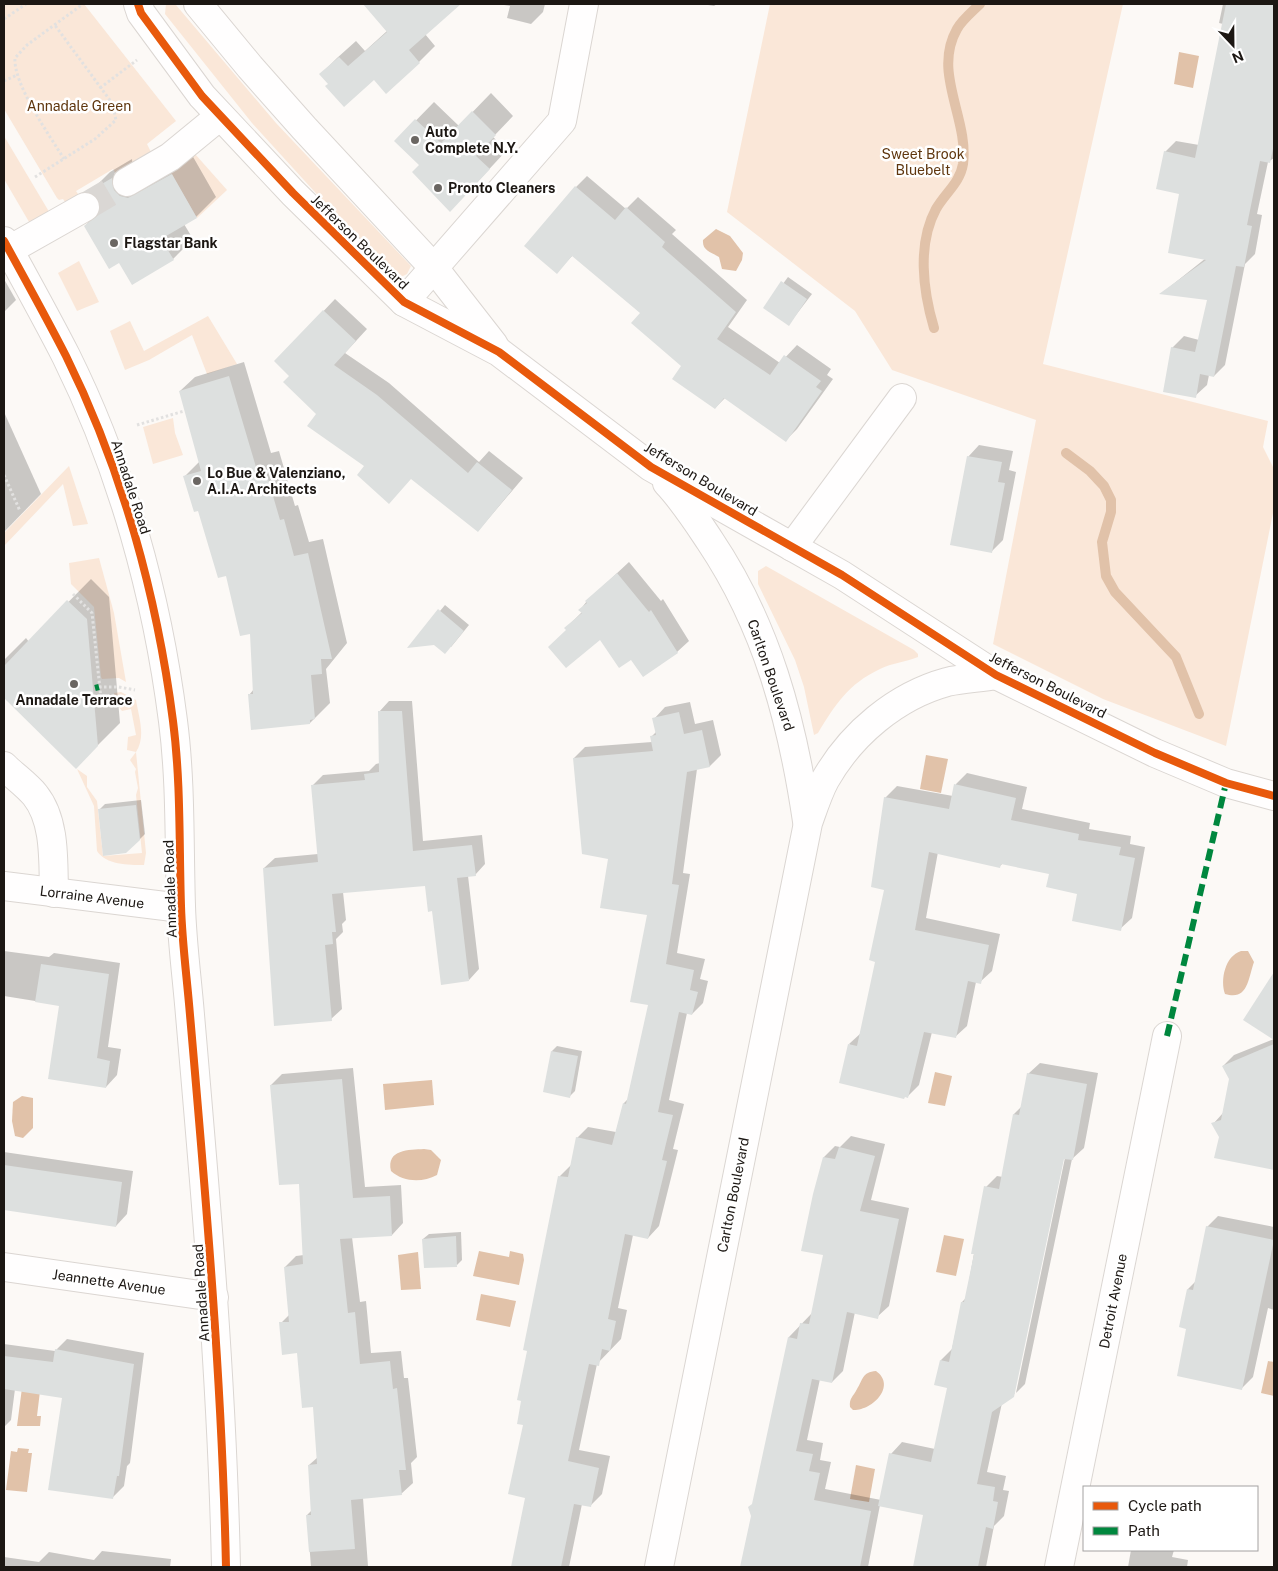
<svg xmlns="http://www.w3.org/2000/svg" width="1278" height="1571" font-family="'Public Sans',sans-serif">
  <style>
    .green { fill: #fae7d8; fill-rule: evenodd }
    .water { fill: #e1c2a9 }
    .shadow { fill: #0003 }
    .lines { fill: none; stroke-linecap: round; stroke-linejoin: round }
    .stream { stroke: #e1c2a9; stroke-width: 10 }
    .building { fill: #dde0df }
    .minor-tunnel { stroke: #dad7d4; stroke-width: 28; stroke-dasharray: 28 14; stroke-linecap: butt }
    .minor-casing { stroke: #dbd6d2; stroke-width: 30 }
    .path { stroke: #e2e1e0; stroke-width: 3; stroke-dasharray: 2.5 2.5; stroke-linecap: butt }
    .minor { stroke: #fffefe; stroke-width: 28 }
    .quiet { stroke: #00873e; stroke-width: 6; stroke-dasharray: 12 6; stroke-linecap: butt }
    .cycleway-casing { stroke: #fff; stroke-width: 11 }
    .cycleway { stroke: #e8590c; stroke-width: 8 }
    .poi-dot { fill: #6a6662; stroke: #fff; stroke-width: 2 }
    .labels { text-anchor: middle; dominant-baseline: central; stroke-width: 5; stroke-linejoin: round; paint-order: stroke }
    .park-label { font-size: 14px; fill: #5f360e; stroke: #fff }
    .poi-label { font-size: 14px; font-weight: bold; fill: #1c1713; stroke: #fff; text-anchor: start }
    .street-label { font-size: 14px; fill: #1c1713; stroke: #fff }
  </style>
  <rect width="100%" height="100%" fill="#fcf9f6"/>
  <!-- green -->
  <g class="green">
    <path d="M4,4H84L176,121L147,144L154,158L152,161L70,209L63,199L59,200L57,198L4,109ZM113,169L117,176L80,197L76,191Z"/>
    <path d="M166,4L176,5L276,123L411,266L407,274L401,277L393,273L334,213L252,123L165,14Z"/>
    <path d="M770,4H1123L1043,364L1268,421L1263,447L1274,469V508L1226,746L1103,699L993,644L1036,420L892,370L855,311L727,212Z"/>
    <path d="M4,136L51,215L32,227L4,179Z"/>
    <path d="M195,154L227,190L197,218L169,170Z"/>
    <path d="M79,261L99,302L77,311L58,273Z"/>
    <path d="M208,316L237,364L207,374L192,335L149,360L125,370L110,331L130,321L144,351Z"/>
    <path d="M173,418L175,433L183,455L153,464L143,427Z"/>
    <path d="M69,466L88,524L73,526L63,484L4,546V533Z"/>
    <path d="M99,558L114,613L126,682L119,678L102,679L101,677L94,607L71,584L69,563Z"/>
    <path d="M766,566L914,650L918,654V657C905,662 892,663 880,669C848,684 835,705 818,733L814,735L804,687L795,660L758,584V571Z"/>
    <path d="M121,692L136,700C139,718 146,737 136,752L146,853L144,865C128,865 106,865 97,851L94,806L77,769L87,776V787L97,801L103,856L142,853L136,795L138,788L135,772L136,769L130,760L136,752L127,750L128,737L136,735L131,709L122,711L115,702L114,693Z"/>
  </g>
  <!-- water -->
  <g class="water">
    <path d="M1179,52L1199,56L1193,88L1174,84Z"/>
    <path d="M716,229L730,236L743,253L742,260L736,271L722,269L719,257C711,252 702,251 703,240Z"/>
    <path d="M926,755L948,759L941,793L920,789Z"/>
    <path d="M1241,951H1248L1254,962C1248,979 1248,1001 1225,994C1220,980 1225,956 1241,951Z"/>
    <path d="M935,1072L952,1076L945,1106L928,1103Z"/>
    <path d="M432,1080L434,1105L385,1110L383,1084Z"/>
    <path d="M22,1096L33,1098V1128L23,1138L15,1136L12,1121L13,1102Z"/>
    <path d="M424,1149L431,1150L441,1160L437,1175C422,1183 403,1182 391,1171C386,1149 409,1150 424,1149Z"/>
    <path d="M944,1235L964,1239L956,1276L936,1272Z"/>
    <path d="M479,1251L509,1257L510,1251L523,1254L524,1260L519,1285L473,1276Z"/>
    <path d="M418,1252L421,1289L401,1290L398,1255Z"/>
    <path d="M481,1294L516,1301L510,1327L476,1320Z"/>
    <path d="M1268,1361L1274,1362V1396L1261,1393Z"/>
    <path d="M876,1371C897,1386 872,1411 853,1410L850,1407C849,1398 853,1397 857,1389C863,1380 862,1372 876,1371Z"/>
    <path d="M22,1388L40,1391L37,1416H41L40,1426H17Z"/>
    <path d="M18,1448L29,1449L28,1453H32L27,1492L6,1490L11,1451L17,1452Z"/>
    <path d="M856,1465L875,1469L869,1502L850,1499Z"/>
  </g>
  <!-- shadow -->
  <g class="shadow">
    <path d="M371,4H459L425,34L435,46L419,62L374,78L329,84L321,74L337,58L356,41L365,51L387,31L367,7Z"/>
    <path d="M498,4H545L543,12L531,24L507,18L510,6Z"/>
    <path d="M702,4H717L714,6Z"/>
    <path d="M1223,4H1274V158L1268,162L1257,214L1262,215L1255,254L1245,264L1225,365L1214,376L1209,375L1207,385L1195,396L1172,348L1184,336L1199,340L1208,299L1162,293L1206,258L1165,152L1176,141L1199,145L1223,24L1219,23Z"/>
    <path d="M491,93L513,116L493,137L507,150L468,192L421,165L396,141L434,102L459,126Z"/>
    <path d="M192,155L216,197L196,217L184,224L193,239L173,259L119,261L85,226L102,208L99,198L90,192L110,172L132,159L133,170Z"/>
    <path d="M587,176L626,209L638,197L676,230L672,234L747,300L728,327L780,363L797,345L831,369L827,375L833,379L797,429L786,440L725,398L715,408L641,313L573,255L557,272L576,187Z"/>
    <path d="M788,277L812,294L789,324L765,308Z"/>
    <path d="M4,279L16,300L4,312Z"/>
    <path d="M335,299L367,329L345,353L389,383L479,462L489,451L523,478L478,531L411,478L366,466L318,414L291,376L276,361Z"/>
    <path d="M244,362L271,453L279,451L295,506L298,505L309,542L323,539L347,643L326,669L330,703L310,723L249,695L254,689L251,632L185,476L200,461L180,391L195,377Z"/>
    <path d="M4,412L41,494L4,532Z"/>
    <path d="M979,445L1013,451L1009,470L1016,472L1003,540L991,552L968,457Z"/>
    <path d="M629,562L661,601L663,599L689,641L677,652L631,658L600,638L566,628L582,612L580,610L587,601Z"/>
    <path d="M91,579L109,597L120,723L76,767L4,696V660L26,638L29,642Z"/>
    <path d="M445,605L469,625L451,647L435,644L410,647Z"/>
    <path d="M389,701H412L423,841L482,835L485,864L475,875L468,876L479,969L469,980L426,885L343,892L346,920L342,924L343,932L336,939L342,1009L331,1019L264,868L275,858L318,854L313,785L323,775L369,771L376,764L380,763L379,712Z"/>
    <path d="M690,702L695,724L713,720L721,755L710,766L697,769L683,873L690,874L677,953L705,959L700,979L708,981L703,1003L692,1014L687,1013L669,1100L684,1104L673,1149L678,1150L659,1226L648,1238L633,1235L618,1308L627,1310L621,1339L597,1364L579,1450L610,1456L602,1494L590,1506L582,1504L569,1567H512L526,1497L524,1424L529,1350L524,1349L560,1176L571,1165L577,1138L588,1127L616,1132L624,1103L628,1099L649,1004L648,914L610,858L574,758L585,747L652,742L651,737L656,732L654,719L665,707Z"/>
    <path d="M967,773L1027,787L1022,809L1090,823L1089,829L1131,836L1130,844L1145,847L1132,918L1120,929L1079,893L1050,873L1003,863L1000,866L938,852L926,918L1000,934L992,971L980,982H976L967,1026L955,1037L932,1032L919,1085L908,1096L849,1044L861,1033L876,961L886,889L885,798L897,786L953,796L956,784Z"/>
    <path d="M141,800L145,834L139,840L99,810L105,804Z"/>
    <path d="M4,951L49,957L54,953L120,963L108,1047L121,1049L117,1075L106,1087L60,1005L4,996Z"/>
    <path d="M1274,975V1169L1216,1157L1220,1137L1213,1124L1223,1113L1230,1079L1223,1066L1234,1055L1274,1039L1245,1019Z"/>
    <path d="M557,1046L582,1051L575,1091L569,1097L552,1051Z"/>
    <path d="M1040,1063L1098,1073L1084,1148L1072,1159L1025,1384L1016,1393L1066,1153L1064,1152L1013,1393H1015L1002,1403L987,1472L1006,1476L1003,1490L1009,1491L1004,1516L994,1526L986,1567H914L924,1514L880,1505L868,1567H741L789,1337L813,1312L825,1254L824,1157L835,1146L840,1147L851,1136L885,1144L871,1200L909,1208L889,1306L877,1317L855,1312L843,1371L832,1382L820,1379L807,1440L823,1443L820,1460L831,1462L825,1489L881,1500L891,1454L902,1442L935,1449L948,1387L941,1360L952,1349L962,1302L966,1298L986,1187L997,1176L1003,1177L1014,1114L1022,1106L1028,1074Z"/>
    <path d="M353,1068L365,1187L401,1185L403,1223L392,1235L352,1237L360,1302L366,1301L371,1353L401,1351L404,1378H408L417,1457L411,1463L413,1483L401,1494L363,1498L368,1566L375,1567H311L307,1515L312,1510L309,1465L318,1457L314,1406L298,1352L281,1323L290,1314L285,1267L296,1256L304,1255L300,1182L271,1085L282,1074Z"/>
    <path d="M4,1152L133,1171L127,1214L116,1226L4,1209Z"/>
    <path d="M1218,1216L1274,1227V1310L1268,1308L1253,1377L1242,1388L1188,1328V1289L1196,1281L1207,1227Z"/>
    <path d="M461,1232L462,1260L457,1265L423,1239L429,1234Z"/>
    <path d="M67,1339L144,1353L130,1463L127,1466L124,1486L113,1497L63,1397L15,1389L11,1420L4,1427V1344L55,1351Z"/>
    <path d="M1131,1550H1174L1172,1557L1188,1560L1187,1567H1128Z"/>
    <path d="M102,1551L171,1559L170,1567H4V1557L39,1562L49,1552L94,1560Z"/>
  </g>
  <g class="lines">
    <!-- stream -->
    <g class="stream">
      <path d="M934,328C923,291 917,244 936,209C945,193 960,183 963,164C969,118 932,73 957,29C962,20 972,12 980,4"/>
      <path d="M1066,453L1090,471L1104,486L1111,500V512L1102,542L1106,576L1115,592L1176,657L1199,714"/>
    </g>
  </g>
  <!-- building -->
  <g class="building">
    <path d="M363,4H461L409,50L420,63L386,94L374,80L344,107L325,86L328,84L319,74L339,57L348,66L387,32Z"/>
    <path d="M1226,4H1274V144L1270,163L1260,161L1247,225L1252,226L1244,267L1236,266L1214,377L1200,374L1196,398L1163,392L1171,347L1195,352L1207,300L1159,294L1206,260L1168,253L1179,194L1156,189L1164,151L1195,158Z"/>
    <path d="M472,111L496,135L476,156L490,169L450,212L412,172L419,165L394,141L415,119L441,143Z"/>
    <path d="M172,174L197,218L161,239L174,260L132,285L119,263L109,269L84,226L98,215L101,208L98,199L88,192L112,178L114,190L120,196L128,198Z"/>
    <path d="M575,186L615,220L626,207L665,242L662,247L736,312L717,339L770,375L784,355L821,381L816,387L822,391L786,442L724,398L715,409L672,379L681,366L631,323L640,313L572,256L557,274L524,246Z"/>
    <path d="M781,281L807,299L789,326L763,308Z"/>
    <path d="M323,310L356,341L334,365L377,395L468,473L477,462L512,490L478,532L411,479L389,504L357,475L364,466L307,426L316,414L283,382L289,376L274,361Z"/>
    <path d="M229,376L256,467L264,465L280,520L284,519L294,556L308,553L332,659H321L322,674L311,675L315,719L310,720V724L251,730L248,694H253L250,634L240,636L226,576L218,578L198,511L194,512L183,476L201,471L179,391Z"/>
    <path d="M967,456L1002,462L998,482L1005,483L992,553L950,545Z"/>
    <path d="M617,573L649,612L651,610L678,653L643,677L631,660L619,668L600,640L566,668L548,647L566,630L564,628L582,613L578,610L587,603L585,601Z"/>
    <path d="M67,600L87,619L98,746L76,769L4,698V666Z"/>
    <path d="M438,609L464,631L445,654L434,645L407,648Z"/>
    <path d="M378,711H402L413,851L472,845L476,876L457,878L469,981L441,985L432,911L428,912L425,886L332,894L336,932H332L333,944L325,945L332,1021L274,1026L263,868L318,862L311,785L365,780L364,774L379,772Z"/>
    <path d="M679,712L684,734L702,730L710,767L687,772L672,884L679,885L666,964L694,970L690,990L698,992L692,1015L679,1012L658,1112L673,1115L662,1160L667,1161L648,1239L625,1234L608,1319L616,1321L610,1351L602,1349L599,1366L589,1364L568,1461L599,1468L591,1507L574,1504L561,1567H511L525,1498L508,1494L523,1425L517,1424L521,1401L517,1400L527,1351L523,1350L558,1176L568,1177L576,1137L612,1145L623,1103L626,1104L648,1005L630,1002L647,915L600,908L608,859L582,854L573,758L653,751L650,736L656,735L652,718Z"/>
    <path d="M954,784L1016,798L1011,820L1079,834L1078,840L1121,847L1119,855L1135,858L1121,931L1072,921L1077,894L1046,887L1049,874L1001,864L1000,868L929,852L915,930L989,945L981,984L968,981L956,1038L924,1032L908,1098L905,1097L904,1099L839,1083L848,1044L857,1046L875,962L869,960L884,890L871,887L884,797L949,809Z"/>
    <path d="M136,805L140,840L126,853L103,856L98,809Z"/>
    <path d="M41,964L109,974L97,1058L110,1061L106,1088L48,1079L59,1006L35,1002Z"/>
    <path d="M1274,972V1040L1243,1020Z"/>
    <path d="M1274,1044V1170L1214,1158L1219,1137L1211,1123L1221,1120L1229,1079L1222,1066Z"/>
    <path d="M551,1051L578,1056L570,1098L543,1092Z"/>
    <path d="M1027,1073L1087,1084L1073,1160L1064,1159L1014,1397L992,1412L977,1484L995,1487L993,1501L998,1502L993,1529L986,1527L978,1567H913L923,1515L878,1506L889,1453L931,1462L947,1388L934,1385L940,1360L949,1362L961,1302H964L974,1254H971L984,1186L999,1189L1013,1114L1019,1115Z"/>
    <path d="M342,1079L353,1198L390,1196L392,1236L340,1239L348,1313L355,1312L360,1364L390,1361L393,1389L397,1388L406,1470H399L402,1495L351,1500L355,1549L309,1552L306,1515H311L308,1465L317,1464L313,1407L302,1408L297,1353L282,1355L279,1322H289L284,1267L303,1264L299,1184L279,1185L270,1085Z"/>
    <path d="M839,1147L875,1156L860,1211L899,1219L878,1319L847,1312L832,1383L812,1379L796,1451L813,1454L809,1471L820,1473L814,1500L871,1511L860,1567H740L751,1516L748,1507L752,1504L788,1337L797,1339L800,1323L809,1324L823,1255L801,1251L813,1194L823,1157L835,1159Z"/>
    <path d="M4,1165L122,1182L116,1227L4,1210Z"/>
    <path d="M1206,1226L1274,1240L1242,1390L1177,1376L1186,1329L1179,1327L1187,1289L1193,1290Z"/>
    <path d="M456,1236L457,1267L424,1268L422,1239Z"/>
    <path d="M55,1349L134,1364L119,1476H117L113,1499L48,1490L62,1398L4,1389V1356L53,1362Z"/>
  </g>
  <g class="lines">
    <!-- minor-tunnel -->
    <path class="minor-tunnel" d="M85,207L127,182"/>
    <defs>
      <g id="minor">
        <path d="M138,4L141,13L202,96L293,193L404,302L499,352L651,467L842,575L996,675L1155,753L1226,783L1274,796"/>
        <path d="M198,4L250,67L304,128L434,268L494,345"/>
        <path d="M127,182L170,157L220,116"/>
        <path d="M4,241C25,279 46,317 66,356C122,469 157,596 173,721C181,783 179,844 181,906C182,942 187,978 190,1015C206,1199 222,1382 226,1567"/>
        <path d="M9,250L85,207"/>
        <path d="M404,302L562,121L584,4"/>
        <path d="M667,483C684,501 696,520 710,541C767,626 792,720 807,821"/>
        <path d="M792,547L902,398"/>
        <path d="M4,766C14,776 27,785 35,795C56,821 53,862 54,893"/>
        <path d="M4,886L181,908"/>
        <path d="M4,1267L214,1297"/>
        <path d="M659,1567L808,823C813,809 818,793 825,780C851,734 896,696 947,682C963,678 980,678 996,675"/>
        <path d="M1059,1567L1167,1036"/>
      </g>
    </defs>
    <!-- minor casing -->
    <use href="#minor" class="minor-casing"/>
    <!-- path -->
    <g class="path">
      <path d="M4,19L26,4"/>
      <path d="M4,81L17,75"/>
      <path d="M100,88L137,60"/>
      <path d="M64,159C50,136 13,84 15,58L27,45L83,4"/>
      <path d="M35,177L95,139L116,120L112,103L54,24"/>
      <path d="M137,425L184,411"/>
      <path d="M4,475L20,511"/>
      <path d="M73,594L92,613L101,699"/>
      <path d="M99,687H119L135,690"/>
    </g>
    <!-- minor -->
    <use href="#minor" class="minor"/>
    <!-- quiet -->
    <g class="quiet">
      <path d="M95,688L99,687"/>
      <path d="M1167,1036L1226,783"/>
    </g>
    <defs>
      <g id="cycleway">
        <path d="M138,4L141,13L202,96L293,193L404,302L499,352L651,467L842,575L996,675L1155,753L1226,783L1274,796"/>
        <path d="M4,241C25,279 46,317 66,356C122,469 157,596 173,721C181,783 179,844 181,906C182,942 187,978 190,1015C206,1199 222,1382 226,1567"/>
      </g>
    </defs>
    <!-- cycleway casing -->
    <use href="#cycleway" class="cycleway-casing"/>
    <!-- cycleway -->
    <use href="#cycleway" class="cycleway"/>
  </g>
  <!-- markers -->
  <g class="poi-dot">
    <circle cx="415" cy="140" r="5"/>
    <circle cx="438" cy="188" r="5"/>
    <circle cx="114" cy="243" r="5"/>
    <circle cx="197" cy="481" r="5"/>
    <circle cx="74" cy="684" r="5"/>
  </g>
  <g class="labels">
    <!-- park labels -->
    <g class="park-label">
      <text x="79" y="106">Annadale Green</text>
      <text x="923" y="154">Sweet Brook<tspan x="923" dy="16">Bluebelt</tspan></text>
    </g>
    <!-- poi labels -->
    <g class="poi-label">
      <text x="425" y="132">Auto<tspan x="425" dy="16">Complete N.Y.</tspan></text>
      <text x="448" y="188">Pronto Cleaners</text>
      <text x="124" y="243">Flagstar Bank</text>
      <text x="207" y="473">Lo Bue &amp; Valenziano,<tspan x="207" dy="16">A.I.A. Architects</tspan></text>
      <text x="74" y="700" text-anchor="middle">Annadale Terrace</text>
    </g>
    <!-- street labels -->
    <g class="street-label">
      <text transform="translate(360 242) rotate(44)">Jefferson Boulevard</text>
      <text transform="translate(701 479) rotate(31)">Jefferson Boulevard</text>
      <text transform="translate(131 487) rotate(72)">Annadale Road</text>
      <text transform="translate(771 675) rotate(71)">Carlton Boulevard</text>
      <text transform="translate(1048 685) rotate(27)">Jefferson Boulevard</text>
      <text transform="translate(170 889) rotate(-92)">Annadale Road</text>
      <text transform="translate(92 897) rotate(7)">Lorraine Avenue</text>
      <text transform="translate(733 1195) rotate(-79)">Carlton Boulevard</text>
      <text transform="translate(109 1282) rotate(8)">Jeannette Avenue</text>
      <text transform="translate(201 1293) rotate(-94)">Annadale Road</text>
      <text transform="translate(1113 1301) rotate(-79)">Detroit Avenue</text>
    </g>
  </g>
  <!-- border -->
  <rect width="1278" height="1571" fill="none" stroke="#1c1713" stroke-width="10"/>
  <!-- legend -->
  <rect x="1083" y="1486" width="175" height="65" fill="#ffffff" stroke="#a4a2a1"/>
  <rect x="1093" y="1502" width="25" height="8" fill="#e8590c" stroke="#a4a2a1"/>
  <text x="1128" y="1511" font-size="15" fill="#1c1713">Cycle path</text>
  <rect x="1093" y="1527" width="25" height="8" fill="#00873e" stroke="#a4a2a1"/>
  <text x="1128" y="1536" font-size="15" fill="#1c1713">Path</text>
  <!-- north arrow -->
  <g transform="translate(1233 45) rotate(158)" stroke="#ffffff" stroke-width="4" paint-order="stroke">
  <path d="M0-4L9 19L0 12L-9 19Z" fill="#1c1713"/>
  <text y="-8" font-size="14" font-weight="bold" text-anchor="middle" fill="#1c1713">N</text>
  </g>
</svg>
